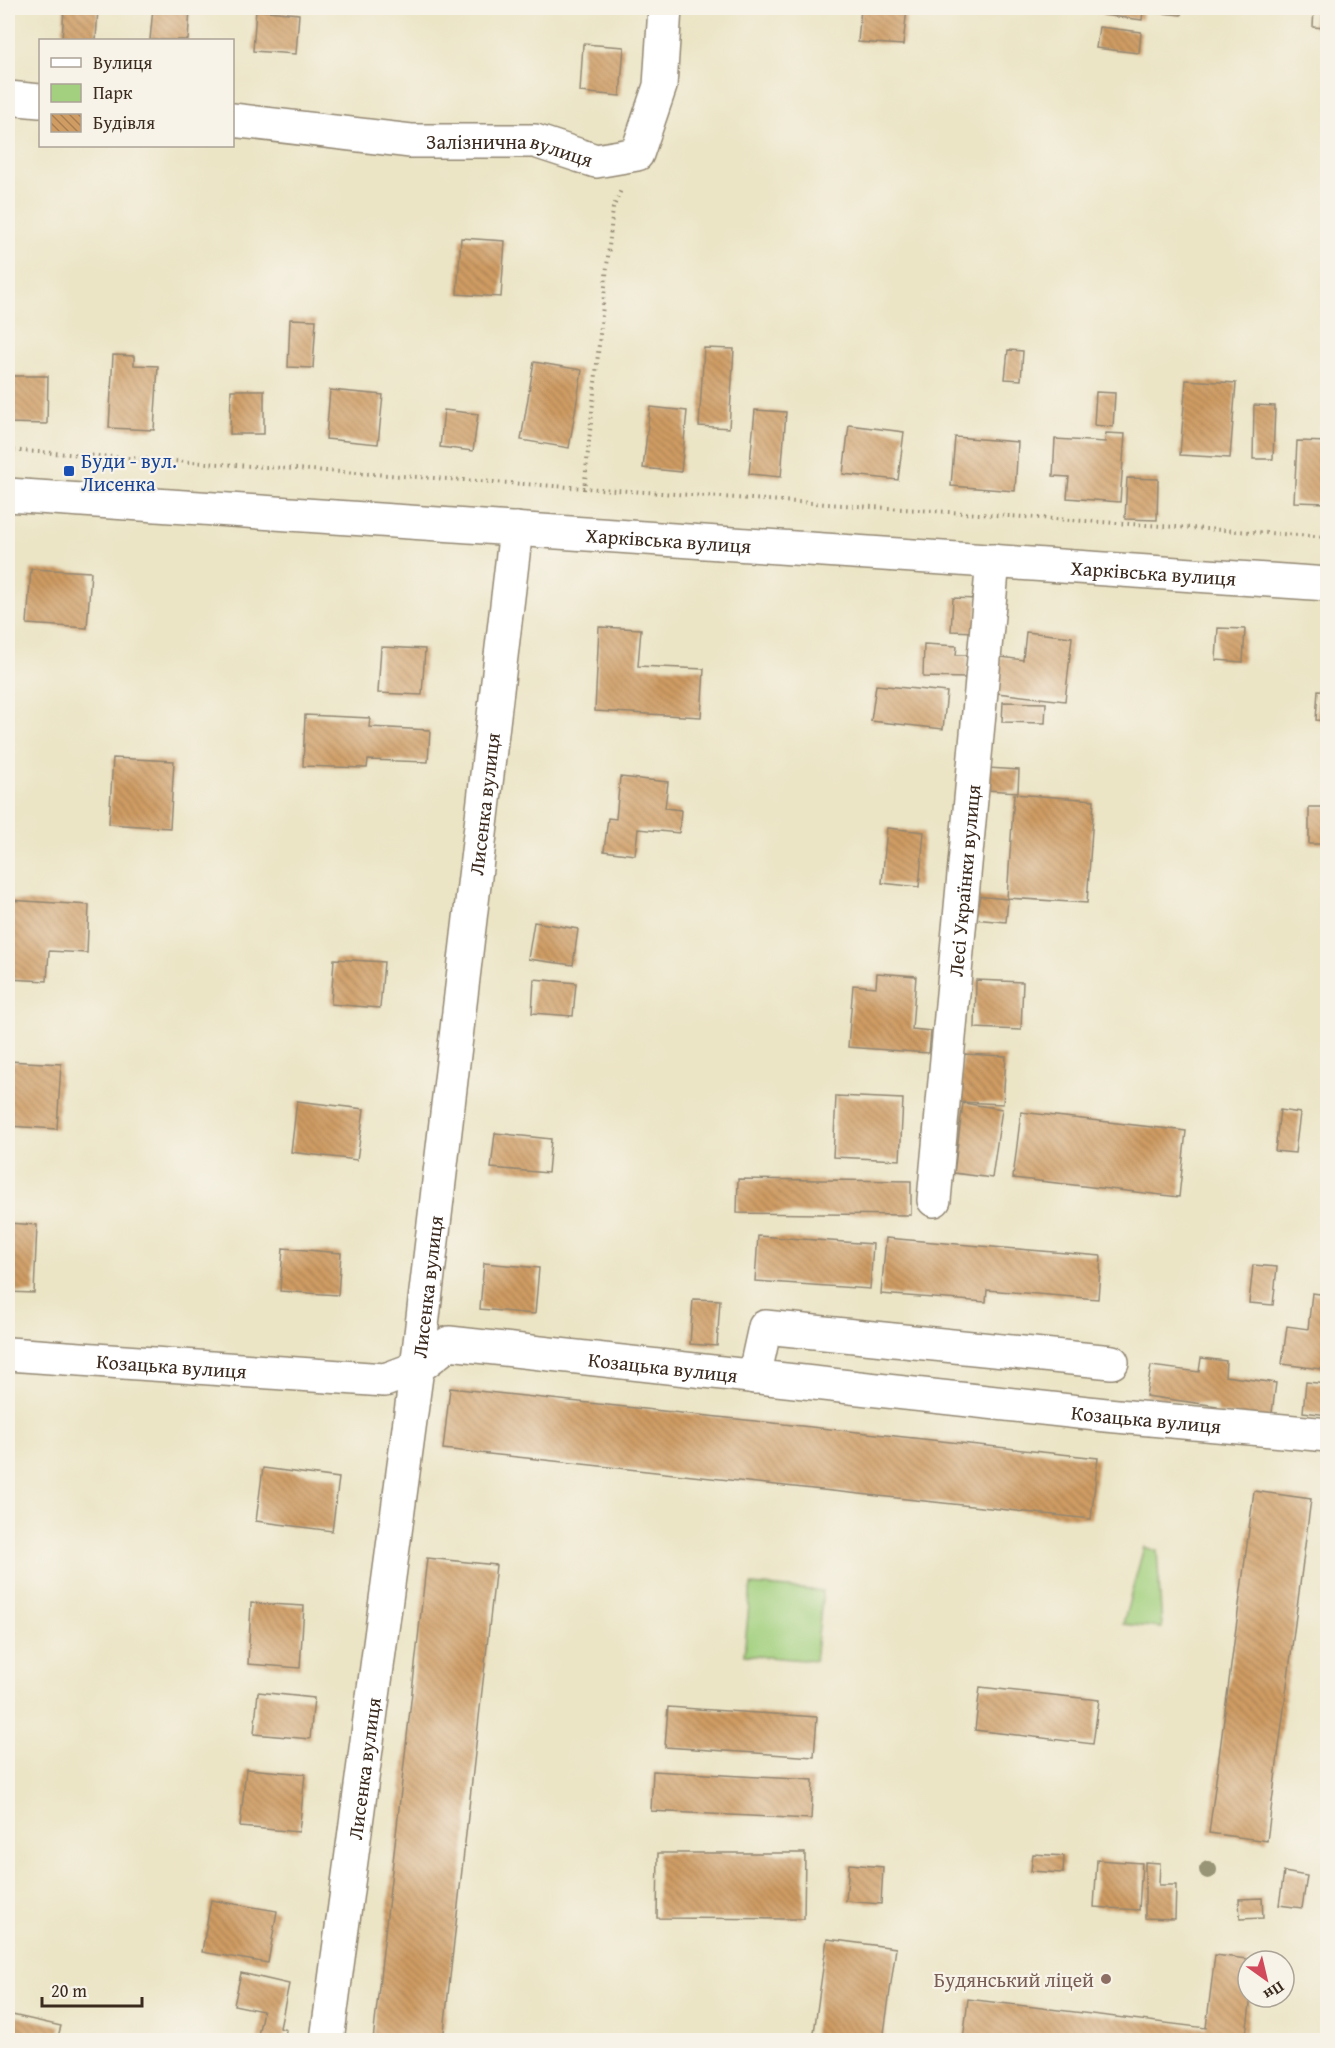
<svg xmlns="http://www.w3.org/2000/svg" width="1335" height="2048" font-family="'Gentium Book Plus',serif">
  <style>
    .green { fill: #a2d07e; stroke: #6e7d4e; stroke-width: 1.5 }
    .building { fill: url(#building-back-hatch) }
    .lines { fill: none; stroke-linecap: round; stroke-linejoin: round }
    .minor-casing { stroke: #938772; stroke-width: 36 }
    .path { stroke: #938772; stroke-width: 4; stroke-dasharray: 1.5 4.5; stroke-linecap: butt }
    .minor { stroke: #fff; stroke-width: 33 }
    .tree { fill: #989576 }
    .transit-dot { fill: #1a4fb4; stroke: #f7f3e8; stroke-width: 2 }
    .education-dot { fill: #8d6e63; stroke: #f7f3e8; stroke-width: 2 }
    .labels { text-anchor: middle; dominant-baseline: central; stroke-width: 4.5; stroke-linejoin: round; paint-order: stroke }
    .street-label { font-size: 20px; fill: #3b2a1e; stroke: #f7f3e8 }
    .transit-label { font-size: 20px; fill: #164399; stroke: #f7f3e8; text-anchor: start }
    .education-label { font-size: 20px; fill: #785e54; stroke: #f7f3e8; text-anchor: end }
  </style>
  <defs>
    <pattern id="building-back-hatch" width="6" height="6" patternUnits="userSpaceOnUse" patternTransform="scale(1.5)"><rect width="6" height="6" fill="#cf9c63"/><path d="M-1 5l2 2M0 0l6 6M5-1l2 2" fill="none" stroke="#a97f51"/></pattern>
  </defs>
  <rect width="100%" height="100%" fill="#f7f3e8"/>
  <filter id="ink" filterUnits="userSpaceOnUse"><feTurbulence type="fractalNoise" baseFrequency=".0167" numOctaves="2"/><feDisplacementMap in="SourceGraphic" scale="12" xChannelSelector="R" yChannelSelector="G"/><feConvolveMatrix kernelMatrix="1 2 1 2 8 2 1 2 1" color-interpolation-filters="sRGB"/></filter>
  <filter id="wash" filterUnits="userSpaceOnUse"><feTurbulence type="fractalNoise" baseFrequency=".008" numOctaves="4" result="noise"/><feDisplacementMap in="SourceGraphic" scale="24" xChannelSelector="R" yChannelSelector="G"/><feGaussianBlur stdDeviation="1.35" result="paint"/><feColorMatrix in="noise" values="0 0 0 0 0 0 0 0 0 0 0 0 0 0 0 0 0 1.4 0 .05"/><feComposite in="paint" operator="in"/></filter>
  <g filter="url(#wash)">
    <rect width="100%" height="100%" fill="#ebe4c5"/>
    <!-- green -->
    <g class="green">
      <path d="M1144,1547L1157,1551L1162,1628L1123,1624Z"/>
      <path d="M751,1585L823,1591L815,1661L744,1655Z"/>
    </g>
    <g id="blocks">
      <!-- building -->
      <g class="building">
        <path d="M64,8H98L96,40H62Z"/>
        <path d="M153,8H190L188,40H150Z"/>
        <path d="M861,8H907L903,45L858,42Z"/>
        <path d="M1104,8H1182L1181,15L1143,11L1142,20L1103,15Z"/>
        <path d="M1314,8H1328V37H1325V28L1313,27Z"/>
        <path d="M256,10L299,14L296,54L253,51Z"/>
        <path d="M1099,27L1141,32L1139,53L1096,48Z"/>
        <path d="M583,44L624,47L620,96L580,92Z"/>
        <path d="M461,238L505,241L501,297L457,294Z"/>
        <path d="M290,319L316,320L313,368L288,367Z"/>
        <path d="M704,348L734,349L729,428L699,426Z"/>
        <path d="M1008,350L1023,351L1021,380L1005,379Z"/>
        <path d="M113,355L134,356V365L158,366L154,430L109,428Z"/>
        <path d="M534,362L582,370L569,448L521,440Z"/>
        <path d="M8,376H48L47,424L8,423Z"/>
        <path d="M1186,380L1236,383L1230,458L1180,455Z"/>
        <path d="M231,390H264V434H230Z"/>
        <path d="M330,390L383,395L378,444L326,439Z"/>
        <path d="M1096,392L1115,393L1113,427L1094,425Z"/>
        <path d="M1254,405L1275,406L1273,459H1253Z"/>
        <path d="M650,407L687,411L681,472L643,468Z"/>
        <path d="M444,410L478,414L473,451L440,447Z"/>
        <path d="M755,410L786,412L781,477L749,474Z"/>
        <path d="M849,425L904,432L898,480L843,474Z"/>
        <path d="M1106,433L1125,434L1120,502L1067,498L1069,477L1053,476L1055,439L1105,442Z"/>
        <path d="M955,437L1018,442L1015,491L951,486Z"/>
        <path d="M1297,441L1328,442V503L1294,502Z"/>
        <path d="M1127,478L1158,479L1157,520L1125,519Z"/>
        <path d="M31,569L91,572L87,628L27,624Z"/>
        <path d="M953,598L977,599L976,632L951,631Z"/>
        <path d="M599,627L641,629L638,666L704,669L701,717L595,711Z"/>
        <path d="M1218,628L1245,629L1243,662L1216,660Z"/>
        <path d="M1026,632L1072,637L1065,701L997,693L1001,657L1023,660Z"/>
        <path d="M924,644L957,646L956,655H967V678L923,677Z"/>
        <path d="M381,647L425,649L422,695L378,693Z"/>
        <path d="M876,685L947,692L943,729L871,721Z"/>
        <path d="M1318,690L1328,691V721L1316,720Z"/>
        <path d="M1003,702L1046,703L1045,723L1002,722Z"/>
        <path d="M305,715L370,718L369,727L430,730L428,762L368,760L367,768L303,766Z"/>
        <path d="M113,758L174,761L170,828L109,824Z"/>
        <path d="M988,768L1019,770L1018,792L987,790Z"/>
        <path d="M620,777L668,782L665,808L681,810L679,833L638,829L635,855L604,851L608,818L616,819Z"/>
        <path d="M1014,794L1094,800L1087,903L1007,898Z"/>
        <rect x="1309" y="807" width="19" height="37"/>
        <path d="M887,828L924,832L919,887L882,883Z"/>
        <path d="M975,896L1008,899L1006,922L973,919Z"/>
        <path d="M8,900L89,905L87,953L49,951L47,981L8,979Z"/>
        <path d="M534,922L578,929L573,965L528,959Z"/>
        <path d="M334,959L384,962L380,1008L331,1004Z"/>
        <path d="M877,973L916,976L912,1029L931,1031L929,1053L848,1047L853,985L876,987Z"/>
        <path d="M534,979L576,983L573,1016L532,1013Z"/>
        <path d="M976,980L1023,982L1021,1030L975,1028Z"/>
        <path d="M962,1054L1006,1056L1003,1104L960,1102Z"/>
        <path d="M8,1061L61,1064L57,1129L8,1126Z"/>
        <path d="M836,1096L903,1099L900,1160L833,1157Z"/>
        <path d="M297,1101L364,1109L357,1160L291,1152Z"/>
        <path d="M963,1103L1002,1109L992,1178L954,1173Z"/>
        <path d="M1280,1110L1300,1113L1295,1153L1275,1151Z"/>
        <path d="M1021,1112L1186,1131L1179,1197L1013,1178Z"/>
        <path d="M495,1133L551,1139L548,1173L491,1168Z"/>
        <path d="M738,1179L911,1181V1215L737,1213Z"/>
        <path d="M8,1223L37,1225L34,1293L8,1292Z"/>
        <path d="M758,1236L873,1244L870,1289L755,1281Z"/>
        <path d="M886,1238L1101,1256L1098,1299L987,1290L986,1302L881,1294Z"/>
        <path d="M283,1248L341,1253L338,1295L280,1291Z"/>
        <path d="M484,1263L539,1268L535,1314L480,1309Z"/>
        <path d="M1253,1265L1277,1267L1273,1305L1249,1303Z"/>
        <path d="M1312,1293L1328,1295V1370L1282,1364L1287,1326L1308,1329Z"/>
        <path d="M693,1299L720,1300L717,1346L690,1344Z"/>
        <path d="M1201,1358L1226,1361L1225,1376L1276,1383L1271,1420L1217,1413V1406L1146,1396L1151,1366L1199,1372Z"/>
        <path d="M1306,1382L1328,1384V1415L1303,1412Z"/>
        <path d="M450,1388L1098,1458L1091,1519L443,1449Z"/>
        <path d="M263,1468L339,1478L332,1531L256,1521Z"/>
        <path d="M1254,1491L1311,1499L1267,1841L1209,1833Z"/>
        <path d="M427,1558L496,1565L443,2040H373Z"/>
        <path d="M251,1603L304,1606L300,1668L248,1664Z"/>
        <path d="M980,1687L1099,1700L1093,1744L975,1730Z"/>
        <path d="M258,1692L314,1698L310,1739L254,1734Z"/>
        <path d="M668,1707L817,1717L814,1757L665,1747Z"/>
        <path d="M246,1769L305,1774L299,1832L240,1827Z"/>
        <path d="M653,1771L813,1780L811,1819L651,1811Z"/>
        <path d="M658,1853H805L804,1919L657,1918Z"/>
        <path d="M1033,1854L1064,1856L1063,1873L1031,1871Z"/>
        <path d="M1097,1860L1142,1863L1139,1910L1094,1907Z"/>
        <path d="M1145,1862L1160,1863L1159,1885H1176L1175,1919L1145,1918Z"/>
        <path d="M849,1864L883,1867L881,1904L846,1901Z"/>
        <path d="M1284,1872L1307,1876L1302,1908L1279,1905Z"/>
        <path d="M1262,1898L1263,1918L1240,1919L1239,1899Z"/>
        <path d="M211,1900L277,1911L268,1963L202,1952Z"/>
        <path d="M827,1939L896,1948L883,2040H813Z"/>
        <path d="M1215,1955L1255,1960L1248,1961V1997H1251L1246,2035L1260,2037V2040H963L968,1999L1206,2028Z"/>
        <path d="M241,1973L289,1984L280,2028L286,2030L284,2040H257L263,2011L234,2005Z"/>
        <path d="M8,2014L61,2026L57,2040H8Z"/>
      </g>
    </g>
  </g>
  <g filter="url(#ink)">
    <use href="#blocks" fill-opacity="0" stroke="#938772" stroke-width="1.5"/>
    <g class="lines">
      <defs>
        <g id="minor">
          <path d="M8,98L40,101"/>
          <path id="s1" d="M232,120L411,141H535L596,161L637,154L660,86L665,8"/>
          <path id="s2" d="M8,495L1328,584"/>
          <path id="s3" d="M934,1200L993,561"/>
          <path id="s4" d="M8,1354L385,1380L417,1368L449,1343L1106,1415L1328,1435"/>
          <path d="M754,1377L765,1327L1112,1362"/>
          <path id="s5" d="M327,2040L417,1368L516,529"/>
        </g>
      </defs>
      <!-- minor casing -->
      <use href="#minor" class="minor-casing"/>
      <!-- path -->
      <g class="path">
        <path d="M8,450L1328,537"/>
        <path d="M584,490L613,208L621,190"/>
      </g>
      <!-- minor -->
      <use href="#minor" class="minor"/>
    </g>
    <!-- trees -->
    <circle class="tree" cx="1208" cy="1870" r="9"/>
  </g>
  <!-- markers -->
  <rect class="transit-dot" x="63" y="465" width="12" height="12" rx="3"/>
  <circle class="education-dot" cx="1106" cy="1979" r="6"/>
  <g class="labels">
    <!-- street labels -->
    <g class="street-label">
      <text stroke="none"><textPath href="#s1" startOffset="280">Залізнична вулиця</textPath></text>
      <text stroke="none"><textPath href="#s2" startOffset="662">Харківська вулиця</textPath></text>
      <text stroke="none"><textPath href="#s2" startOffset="1148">Харківська вулиця</textPath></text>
      <text stroke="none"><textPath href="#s5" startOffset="1246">Лисенка вулиця</textPath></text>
      <text stroke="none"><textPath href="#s3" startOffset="321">Лесі Українки вулиця</textPath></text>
      <text stroke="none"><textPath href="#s5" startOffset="760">Лисенка вулиця</textPath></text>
      <text stroke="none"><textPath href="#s4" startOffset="164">Козацька вулиця</textPath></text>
      <text stroke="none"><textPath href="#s4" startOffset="668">Козацька вулиця</textPath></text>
      <text stroke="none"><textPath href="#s4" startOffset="1154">Козацька вулиця</textPath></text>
      <text stroke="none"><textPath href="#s5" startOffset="274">Лисенка вулиця</textPath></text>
    </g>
    <!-- transit labels -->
    <g class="transit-label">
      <text x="81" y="460">Буди - вул.<tspan x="81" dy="23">Лисенка</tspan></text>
    </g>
    <!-- education labels -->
    <g class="education-label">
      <text x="1094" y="1979">Будянський ліцей</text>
    </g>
  </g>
  <!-- margin -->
  <rect width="1335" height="2048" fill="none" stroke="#f7f3e8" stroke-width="30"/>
  <!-- legend -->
  <rect x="39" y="39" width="195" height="108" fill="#f7f3e8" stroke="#aca397" stroke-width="1.5"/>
  <rect x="51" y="58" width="30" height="9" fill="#ffffff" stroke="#aca397" stroke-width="1.5"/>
  <text x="93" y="69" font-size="18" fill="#3b2a1e">Вулиця</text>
  <rect x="51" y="84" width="30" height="18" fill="#a2d07e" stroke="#aca397" stroke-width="1.5"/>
  <text x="93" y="99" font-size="18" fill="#3b2a1e">Парк</text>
  <rect x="51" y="114" width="30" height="18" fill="url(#building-back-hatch)" stroke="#aca397" stroke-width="1.5"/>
  <text x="93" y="129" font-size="18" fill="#3b2a1e">Будівля</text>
  <!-- north arrow -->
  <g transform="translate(1266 1979) rotate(146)"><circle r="28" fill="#f7f3e8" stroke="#aca397" stroke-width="1.5"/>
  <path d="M0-4.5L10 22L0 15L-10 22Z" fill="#d1495b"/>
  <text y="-9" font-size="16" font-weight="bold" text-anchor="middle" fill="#3b2a1e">Пн</text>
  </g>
  <!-- scale -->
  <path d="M42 1997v9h100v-9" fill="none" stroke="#3b2a1e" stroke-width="3"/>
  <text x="51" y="1997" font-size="18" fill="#3b2a1e" stroke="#f7f3e8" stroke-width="4.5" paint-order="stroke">20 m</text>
</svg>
